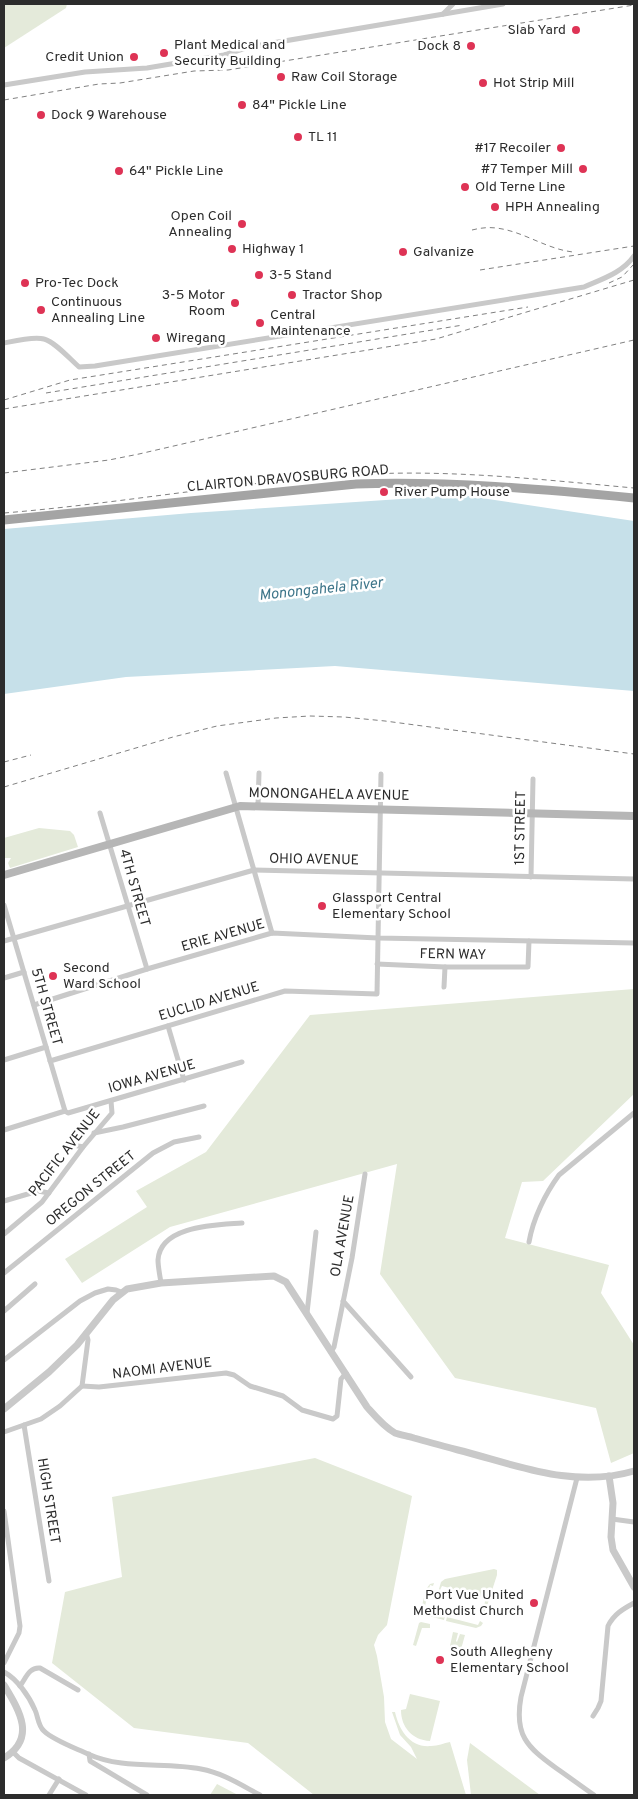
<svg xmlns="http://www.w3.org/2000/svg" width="638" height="1799" font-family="Overpass,sans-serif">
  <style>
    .green { fill: #e4eada }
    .water { fill: #c6e0e9 }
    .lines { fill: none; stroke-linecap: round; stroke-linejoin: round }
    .minor { stroke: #c9c9c9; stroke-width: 5 }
    .tertiary { stroke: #c9c9c9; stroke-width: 7 }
    .secondary { stroke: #b6b6b6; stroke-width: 8 }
    .primary { stroke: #a4a4a4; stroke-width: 9 }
    .rail { stroke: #818181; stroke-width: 1; stroke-dasharray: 5 4; stroke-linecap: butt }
    .poi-dot { fill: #de3355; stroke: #fff; stroke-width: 2 }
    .labels { text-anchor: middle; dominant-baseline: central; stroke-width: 5; stroke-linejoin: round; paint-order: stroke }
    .poi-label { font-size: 14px; fill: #2c2c2c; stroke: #fff; text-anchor: start }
    .street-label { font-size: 14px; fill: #2c2c2c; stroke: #fff }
    .water-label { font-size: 15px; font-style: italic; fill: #3e768a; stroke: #fff }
  </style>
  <rect width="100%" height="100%" fill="#fff"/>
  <!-- green -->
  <g class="green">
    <path d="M4,4H67L66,8L4,48Z"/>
    <path d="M39,828L70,831L74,835L78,847L10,868L8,863L11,858H4V838Z"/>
    <path d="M634,989V1094L543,1181L522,1182L505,1238L609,1265L601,1293L634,1345V1453L611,1463L596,1408L455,1378L380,1274L397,1164L170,1227L82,1283L65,1259L147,1207L136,1191L206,1152L310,1015Z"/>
    <path d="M315,1458L412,1496L387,1625L378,1635L374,1645L377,1656L384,1697L385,1722L391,1739L417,1759L411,1747L400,1735L392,1712H395C399,1730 410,1748 431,1746C438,1746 444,1743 450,1742L466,1795H314L248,1743L134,1728L52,1663L65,1592L122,1577L112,1497Z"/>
    <path d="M494,1569L497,1570V1575L484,1615L482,1613L486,1598L442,1586L440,1590L439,1589L441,1582L445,1579Z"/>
    <path d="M434,1583L433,1586L430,1585L425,1606L428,1607V1612L445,1616L444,1620L425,1615L421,1610L426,1589L430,1584Z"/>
    <path d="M447,1617L478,1625L480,1621L483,1623L481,1626L476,1628L446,1621Z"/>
    <path d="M421,1622L430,1624V1628H422L416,1646L413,1645L419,1623Z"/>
    <path d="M453,1632L458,1633L456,1641L457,1642L460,1634L465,1635L460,1653L456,1652V1648L450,1646Z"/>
    <path d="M410,1694L440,1701L430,1741C412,1740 401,1727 401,1710L406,1709Z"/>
    <path d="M470,1743L540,1795H471L467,1760Z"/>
    <path d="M217,1784L238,1795H210Z"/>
  </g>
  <!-- water -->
  <path class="water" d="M461,495L634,521V691L335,666L126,677L4,694V529L191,513Z"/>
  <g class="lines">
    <!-- minor -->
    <g class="minor">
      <path d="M443,14L453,4"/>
      <path d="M4,85L85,72L147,68L224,55L249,47L503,4"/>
      <path d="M4,343C14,341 34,336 44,339C55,342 70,359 79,367L95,366L584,287C602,279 622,273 634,256"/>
      <path d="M226,773L272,933"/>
      <path d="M258,805L259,773"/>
      <path d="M100,813L147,969"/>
      <path d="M531,877L533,779"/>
      <path d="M4,905L65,1111L68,1113L242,1062"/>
      <path d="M4,941L254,870L634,879"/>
      <path d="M377,964L445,967H528L529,941"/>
      <path d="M4,978L24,972"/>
      <path d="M444,987L445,967"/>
      <path d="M34,1005L147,969L272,933L378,938L634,943"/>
      <path d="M168,1026L184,1080"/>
      <path d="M4,1060L46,1047"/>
      <path d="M50,1061L285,991L377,994L381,774"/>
      <path d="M4,1130L65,1111"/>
      <path d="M94,1133L123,1127L204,1106"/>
      <path d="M74,1145L83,1147"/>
      <path d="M4,1201L38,1191L49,1193"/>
      <path d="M4,1234L42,1202L83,1147L112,1113L111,1101"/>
      <path d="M529,1242C533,1219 545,1194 559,1175L634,1113"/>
      <path d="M4,1273L153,1153L174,1142L199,1137"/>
      <path d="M161,1283C160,1276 158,1267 158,1260C160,1225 218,1225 242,1223"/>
      <path d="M343,1301L411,1377"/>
      <path d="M4,1311L35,1284"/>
      <path d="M307,1313L316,1232"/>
      <path d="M331,1352L334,1347L352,1258L365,1174"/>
      <path d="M4,1360L80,1301L95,1293L108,1289L116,1290L121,1292"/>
      <path d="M82,1386L99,1387L226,1373L234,1375L250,1386L283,1396L302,1410L333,1419L337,1416L341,1379L346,1373"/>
      <path d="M24,1425L49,1581"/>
      <path d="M4,1432L41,1419L60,1406L82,1386L88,1340L86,1333"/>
      <path d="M577,1478L521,1697C514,1735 527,1747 556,1768C569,1777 581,1786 594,1795"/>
      <path d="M4,1511L20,1626L19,1633L4,1663"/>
      <path d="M612,1519L634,1522"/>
      <path d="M4,1672C17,1679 29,1696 35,1710C38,1716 38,1726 44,1731C53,1740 75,1748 88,1754C123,1770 163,1762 201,1769C223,1773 241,1785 260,1795"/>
      <path d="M20,1686C26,1678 29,1667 40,1668L78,1690"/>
      <path d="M593,1716L598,1708L601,1701L608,1626C614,1614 623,1609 634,1603"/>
      <path d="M13,1752L19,1758L86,1795"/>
      <path d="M89,1754L90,1761L147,1795"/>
      <path d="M49,1795L59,1779"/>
    </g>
    <!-- tertiary -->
    <g class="tertiary">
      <path d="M4,1409L49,1372L77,1345L113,1300L127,1289L161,1283L274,1276L286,1282L367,1407C375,1416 384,1427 395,1433C400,1435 408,1436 414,1438C428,1442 443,1446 458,1450C517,1465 573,1489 634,1471"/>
      <path d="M609,1476L613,1503L611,1537L613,1550L634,1587"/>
      <path d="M4,1685C19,1710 37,1738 4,1758"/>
    </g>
    <!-- secondary -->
    <path class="secondary" d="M4,875L240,806L634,816"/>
    <!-- primary -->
    <path class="primary" d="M4,520L356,484C449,481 541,489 634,498"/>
    <!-- rail -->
    <g class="rail">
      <path d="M4,100L99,84L120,83L194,71L228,70L634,5"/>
      <path d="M472,230C480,228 488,227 496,228C523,231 546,249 573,252"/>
      <path d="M480,270L634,246"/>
      <path d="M609,283L622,277L634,264"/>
      <path d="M46,393L463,325"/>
      <path d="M4,400L70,380L528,307"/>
      <path d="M4,409L436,339L634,280"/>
      <path d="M4,473L109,460L139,454L634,340"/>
      <path d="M4,513C126,503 247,480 369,474C458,470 546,480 634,488"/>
      <path d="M4,762L31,755"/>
      <path d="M4,787L173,737L217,726L276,718L310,716L344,717L385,721L634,754"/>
    </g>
  </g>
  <!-- markers -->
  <g class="poi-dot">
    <circle cx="576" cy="30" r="5"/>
    <circle cx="471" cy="46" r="5"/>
    <circle cx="164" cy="53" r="5"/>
    <circle cx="134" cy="57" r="5"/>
    <circle cx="281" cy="77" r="5"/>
    <circle cx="483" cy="83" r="5"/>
    <circle cx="242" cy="105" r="5"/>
    <circle cx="41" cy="115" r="5"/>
    <circle cx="298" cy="137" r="5"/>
    <circle cx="561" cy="148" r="5"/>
    <circle cx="583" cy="169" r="5"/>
    <circle cx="119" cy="171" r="5"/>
    <circle cx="465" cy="187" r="5"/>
    <circle cx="495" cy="207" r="5"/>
    <circle cx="242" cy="224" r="5"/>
    <circle cx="232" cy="249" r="5"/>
    <circle cx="403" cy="252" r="5"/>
    <circle cx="259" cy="275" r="5"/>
    <circle cx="25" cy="283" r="5"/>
    <circle cx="292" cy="295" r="5"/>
    <circle cx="235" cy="303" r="5"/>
    <circle cx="41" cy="310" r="5"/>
    <circle cx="260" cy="323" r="5"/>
    <circle cx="156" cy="338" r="5"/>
    <circle cx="384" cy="492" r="5"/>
    <circle cx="322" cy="906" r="5"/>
    <circle cx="53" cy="976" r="5"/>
    <circle cx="534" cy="1603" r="5"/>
    <circle cx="440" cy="1660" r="5"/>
  </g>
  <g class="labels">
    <!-- poi labels -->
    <g class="poi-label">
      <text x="566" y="30" text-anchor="end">Slab Yard</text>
      <text x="174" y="45">Plant Medical and<tspan x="174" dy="16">Security Building</tspan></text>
      <text x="461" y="46" text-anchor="end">Dock 8</text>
      <text x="124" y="57" text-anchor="end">Credit Union</text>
      <text x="291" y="77">Raw Coil Storage</text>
      <text x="493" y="83">Hot Strip Mill</text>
      <text x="252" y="105">84" Pickle Line</text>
      <text x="51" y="115">Dock 9 Warehouse</text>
      <text x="308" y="137">TL 11</text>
      <text x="551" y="148" text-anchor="end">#17 Recoiler</text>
      <text x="573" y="169" text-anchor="end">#7 Temper Mill</text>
      <text x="129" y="171">64" Pickle Line</text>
      <text x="475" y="187">Old Terne Line</text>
      <text x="505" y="207">HPH Annealing</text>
      <text x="232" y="216" text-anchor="end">Open Coil<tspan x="232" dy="16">Annealing</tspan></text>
      <text x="242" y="249">Highway 1</text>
      <text x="413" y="252">Galvanize</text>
      <text x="269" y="275">3-5 Stand</text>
      <text x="35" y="283">Pro-Tec Dock</text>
      <text x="225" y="295" text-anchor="end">3-5 Motor<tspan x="225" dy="16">Room</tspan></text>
      <text x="302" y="295">Tractor Shop</text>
      <text x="51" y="302">Continuous<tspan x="51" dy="16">Annealing Line</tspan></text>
      <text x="270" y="315">Central<tspan x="270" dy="16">Maintenance</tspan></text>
      <text x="166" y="338">Wiregang</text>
      <text x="394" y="492">River Pump House</text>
      <text x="332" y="898">Glassport Central<tspan x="332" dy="16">Elementary School</tspan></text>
      <text x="63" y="968">Second<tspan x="63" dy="16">Ward School</tspan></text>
      <text x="524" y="1595" text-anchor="end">Port Vue United<tspan x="524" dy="16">Methodist Church</tspan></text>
      <text x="450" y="1652">South Allegheny<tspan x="450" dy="16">Elementary School</tspan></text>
    </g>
    <!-- street labels -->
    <g class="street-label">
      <text transform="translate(288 479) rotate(-5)">CLAIRTON DRAVOSBURG ROAD</text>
      <text transform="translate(329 795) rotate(1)">MONONGAHELA AVENUE</text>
      <text transform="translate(521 828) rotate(-89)">1ST STREET</text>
      <text transform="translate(314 860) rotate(1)">OHIO AVENUE</text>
      <text transform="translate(134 888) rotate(74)">4TH STREET</text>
      <text transform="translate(223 936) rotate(-16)">ERIE AVENUE</text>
      <text transform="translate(453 955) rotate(1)">FERN WAY</text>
      <text transform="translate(209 1002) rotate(-17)">EUCLID AVENUE</text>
      <text transform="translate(46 1007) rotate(74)">5TH STREET</text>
      <text transform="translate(152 1077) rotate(-16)">IOWA AVENUE</text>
      <text transform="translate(65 1153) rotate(-52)">PACIFIC AVENUE</text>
      <text transform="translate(91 1189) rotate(-39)">OREGON STREET</text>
      <text transform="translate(343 1236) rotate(-80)">OLA AVENUE</text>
      <text transform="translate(162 1369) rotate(-7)">NAOMI AVENUE</text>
      <text transform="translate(48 1501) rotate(81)">HIGH STREET</text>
    </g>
    <!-- water labels -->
    <g class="water-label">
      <text transform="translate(321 590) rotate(-6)">Monongahela River</text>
    </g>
  </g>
  <!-- border -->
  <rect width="638" height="1799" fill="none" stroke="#2c2c2c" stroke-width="10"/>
</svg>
